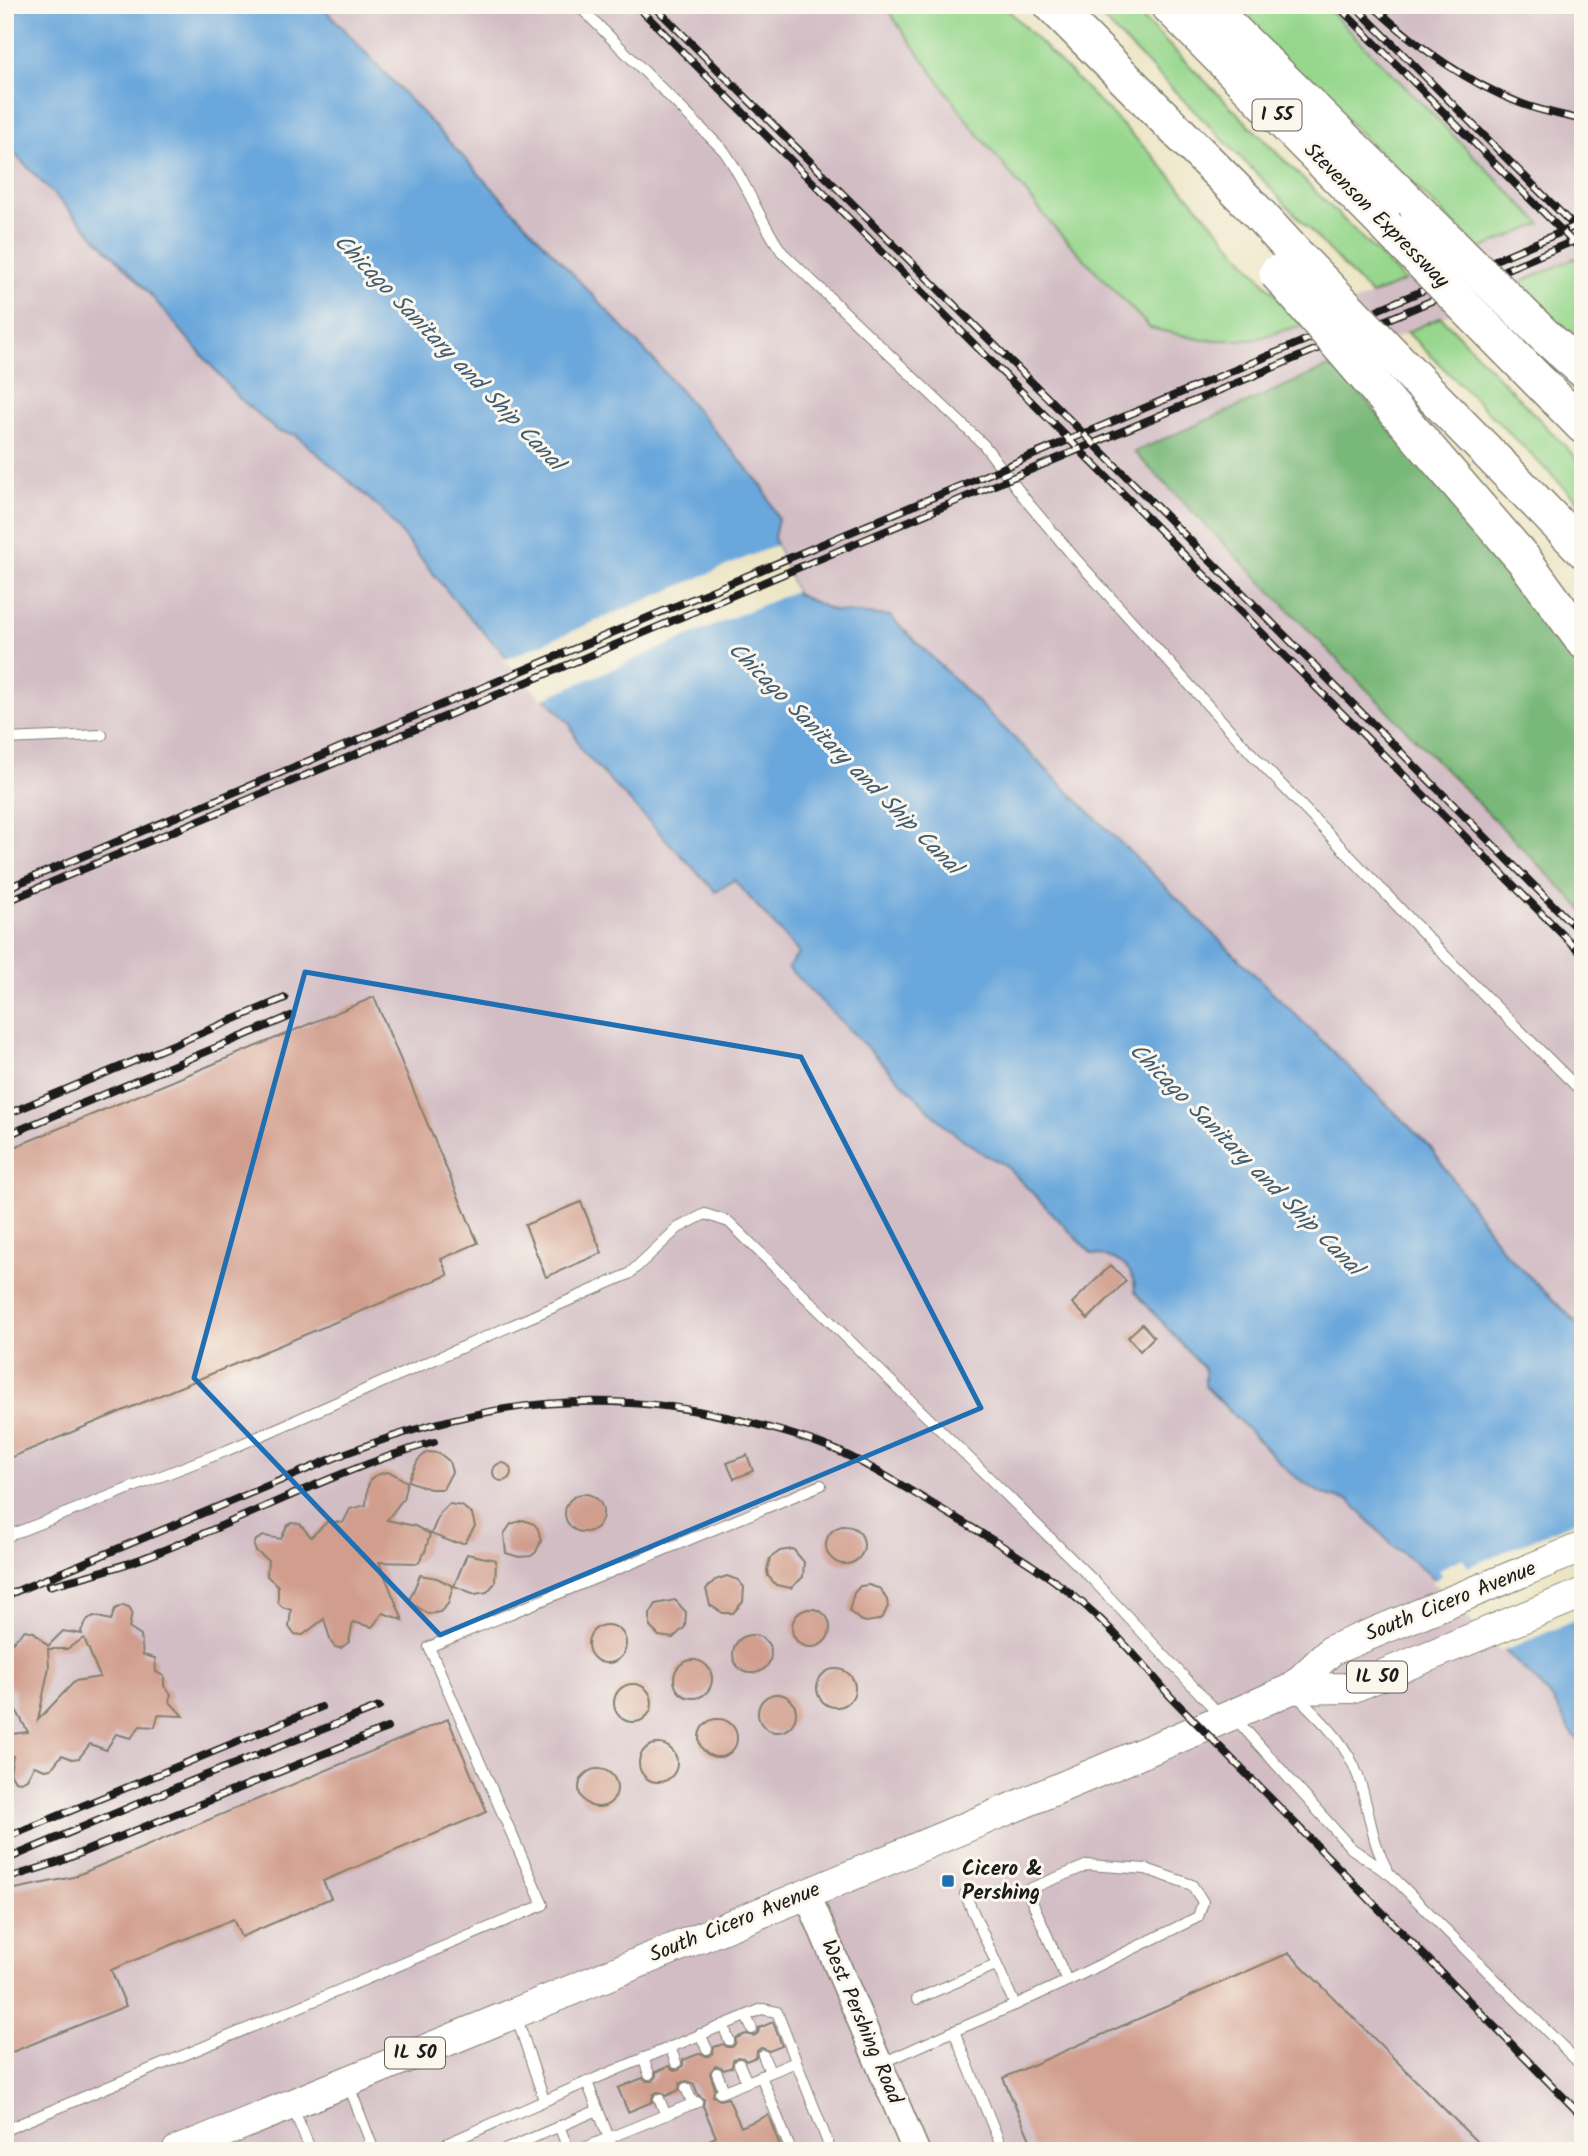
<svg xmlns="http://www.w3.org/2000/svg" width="1588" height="2156" font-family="Kalam,sans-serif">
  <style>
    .industrial { fill: #d2bdc5 }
    .green { fill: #96d78d; stroke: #597a54; stroke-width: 2 }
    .forest { fill: #78b878; stroke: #4a6a4a; stroke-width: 2 }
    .water { fill: #6ba7dc; stroke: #44627c; stroke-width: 2; fill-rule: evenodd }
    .pier { fill: #ece5c5; fill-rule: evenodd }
    .building { fill: #d19e8e; fill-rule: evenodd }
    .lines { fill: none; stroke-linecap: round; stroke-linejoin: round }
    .lane-casing { stroke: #848070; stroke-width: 12 }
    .secondary-casing { stroke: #848070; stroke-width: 29 }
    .primary-casing { stroke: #848070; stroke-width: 32 }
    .highway-casing { stroke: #848070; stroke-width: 38 }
    .lane { stroke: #fff; stroke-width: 10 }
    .secondary { stroke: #fff; stroke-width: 26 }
    .primary { stroke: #fff; stroke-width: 30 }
    .highway { stroke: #fff; stroke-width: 35 }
    .rail-casing { stroke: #1c1c1c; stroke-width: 8 }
    .rail { stroke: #fbf7ec; stroke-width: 5; stroke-dasharray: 16; stroke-linecap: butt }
    .highway-bridge-casing { stroke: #848070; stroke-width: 38; stroke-linecap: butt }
    .highway-bridge { stroke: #fff; stroke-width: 35 }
    .marked { fill: none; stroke: #1f6fb2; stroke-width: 5; stroke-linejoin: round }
    .poi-dot { fill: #1f6fb2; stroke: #fbf7ec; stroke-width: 2.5 }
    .labels { text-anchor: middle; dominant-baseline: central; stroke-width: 6; stroke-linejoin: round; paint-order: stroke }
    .shield { fill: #fbf7ec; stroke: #5f5e5a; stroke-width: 2 }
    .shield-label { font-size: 19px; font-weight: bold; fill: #1c1c1c }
    .street-label { font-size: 21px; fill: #1c1c1c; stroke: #fbf7ec }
    .poi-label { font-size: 21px; font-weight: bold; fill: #1c1c1c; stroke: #fbf7ec; text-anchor: start }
    .water-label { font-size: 23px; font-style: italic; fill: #405b72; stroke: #fbf7ec }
  </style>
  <rect width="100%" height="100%" fill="#fbf7ec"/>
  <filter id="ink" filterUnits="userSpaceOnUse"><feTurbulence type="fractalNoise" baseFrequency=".0143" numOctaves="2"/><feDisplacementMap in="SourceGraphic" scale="14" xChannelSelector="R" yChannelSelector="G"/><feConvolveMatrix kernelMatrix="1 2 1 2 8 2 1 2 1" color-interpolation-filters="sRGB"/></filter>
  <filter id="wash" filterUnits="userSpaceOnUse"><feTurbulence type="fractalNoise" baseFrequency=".00686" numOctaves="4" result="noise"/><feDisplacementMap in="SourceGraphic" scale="28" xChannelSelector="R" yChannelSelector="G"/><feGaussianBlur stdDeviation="1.57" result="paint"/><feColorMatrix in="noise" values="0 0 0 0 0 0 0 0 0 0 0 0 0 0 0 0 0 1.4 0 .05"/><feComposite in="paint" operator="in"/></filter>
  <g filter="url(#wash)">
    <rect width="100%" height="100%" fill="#ece5c5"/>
    <!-- industrial -->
    <g class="industrial">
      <path d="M321,5H884L969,123L1053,226L1150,328L1203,340L1293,328L1540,224L1324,5H1583V266L1575,259L1135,452L1583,910V1329L1505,1253L1430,1147L890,616L834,611L796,594L776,545L774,537L778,519L763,487L658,365Z"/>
      <path d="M5,144L141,284L239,398L277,431L296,435L382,510L461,608L570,724L581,750L716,892L734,880L799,954L788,968L947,1128L985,1155L1004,1164L1092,1254L1106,1256L1123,1263L1135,1279L1136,1292L1205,1370L1322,1494L1350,1501L1393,1546L1427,1572L1551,1697L1571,1732L1583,1745V2151H5Z"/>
    </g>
    <!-- green -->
    <g class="green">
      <path d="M884,5H1003L1154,157L1302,325L1252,340H1203L1150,328L1053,226L969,123Z"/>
      <path d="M1089,5H1129L1405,281L1371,295L1260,177Z"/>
      <path d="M1228,5H1324L1541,224L1480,249Z"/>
      <path d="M1575,258L1583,266V347L1516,284Z"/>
      <path d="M1441,317L1583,465V506L1407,332Z"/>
    </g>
    <!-- forest -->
    <path class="forest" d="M1335,364L1484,538L1583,673V910L1134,452Z"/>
    <!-- water -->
    <path class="water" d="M5,5H321L658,365L763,487L778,519L774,537L776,545L796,594L834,611L890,616L1430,1147L1505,1253L1583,1329V1745L1571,1732L1551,1697L1427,1572L1393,1546L1350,1501L1322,1494L1291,1474L1205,1386V1370L1135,1292C1135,1265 1116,1257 1092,1254L1004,1164L985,1155L947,1128L788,968L799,953L734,880L716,892L581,750L570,724L461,608L382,510L296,435L277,431L239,398L141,284L5,144ZM640,607L660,618L663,626L656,647L634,653L618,639L621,617Z"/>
    <!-- pier -->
    <g class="pier">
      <path d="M776,545L795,591L542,699L504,660ZM640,610L653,615L659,626L657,640L653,645L642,650L629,647L622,637L620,631L621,625L628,614Z"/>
      <path d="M1583,1518V1617L1501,1652L1432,1581L1442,1576L1439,1569L1463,1558L1468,1567Z"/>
    </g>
    <g id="blocks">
      <!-- building -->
      <g class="building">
        <path d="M374,997L478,1243L441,1259L448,1275L5,1460V1151Z"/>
        <path d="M581,1202L602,1253L546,1277L525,1225Z"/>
        <path d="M1111,1265L1126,1281L1088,1319L1072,1303Z"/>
        <path d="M1142,1324L1154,1337L1140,1351L1128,1337Z"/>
        <path d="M427,1452L439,1453L449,1461L452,1472L443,1489H430L408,1481L418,1460Z"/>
        <path d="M747,1455L753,1471L734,1479L727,1463Z"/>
        <circle cx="502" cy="1472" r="9"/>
        <path d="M386,1472L392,1473L407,1482L403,1499L387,1520L415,1526L430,1534L425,1552L418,1563L379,1562L403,1620L383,1613L372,1627L353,1622L349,1642L341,1648L335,1647L331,1642L324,1619L303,1635L294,1634L289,1627L291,1610L282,1607L278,1602V1586L267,1576L268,1560L256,1551L254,1546L256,1540L264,1536L281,1539L287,1526L292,1523L300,1524L311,1537L328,1521L343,1523L350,1509L366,1505L368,1486L370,1480L374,1476Z"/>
        <circle cx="584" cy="1513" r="19"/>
        <path d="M449,1504L462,1506L472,1514L475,1526L465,1543L452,1542L431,1534L440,1513Z"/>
        <path d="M523,1520L534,1524L538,1529L541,1541L536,1552L531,1556L519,1557L506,1553L504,1534L511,1524Z"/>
        <circle cx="845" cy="1545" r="19"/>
        <path d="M793,1549L804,1562L803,1577L791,1588L776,1585L768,1576L767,1570L770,1558L780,1551Z"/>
        <path d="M467,1554L496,1560L495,1583L487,1592L475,1594L454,1586Z"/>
        <path d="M420,1575L437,1578L453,1586L448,1604L440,1612L428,1614L409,1601Z"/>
        <path d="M727,1576L738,1580L744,1587L743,1602L733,1613H723L710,1605L706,1589L715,1580Z"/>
        <path d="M869,1585L881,1589L887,1600L888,1606L883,1617L878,1620L866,1622L860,1620L849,1611L854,1593L860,1586Z"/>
        <path d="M675,1600L686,1612L685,1627L673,1638L659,1636L650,1627V1614L656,1604Z"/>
        <path d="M123,1605L129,1607L132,1612L129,1628L141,1636L143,1655L155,1658L156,1672L164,1676V1686L171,1694L169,1701L183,1716L158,1715L155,1727L140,1726L131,1738L116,1734L106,1750L90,1744L79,1758L72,1759L62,1755L51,1769L45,1770L34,1766L27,1779L21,1782L15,1781L10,1773L13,1756L5,1753V1735L28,1732L15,1708V1691L5,1683V1649L25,1630L34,1632L48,1646L63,1631L82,1634L81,1631L88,1619L94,1616L111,1620L115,1609ZM84,1638L100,1677L75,1681L38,1720L49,1667L48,1649H67Z"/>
        <circle cx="811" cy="1628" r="19"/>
        <circle cx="607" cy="1644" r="19"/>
        <circle cx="752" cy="1654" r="19"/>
        <circle cx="693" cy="1679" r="19"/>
        <circle cx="836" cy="1688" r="19"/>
        <circle cx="633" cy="1703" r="19"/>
        <circle cx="777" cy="1713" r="19"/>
        <path d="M448,1719L487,1812L323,1881L331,1898L241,1937L233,1919L111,1970L126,2006L5,2055V1891L73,1877Z"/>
        <circle cx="718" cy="1738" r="19"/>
        <circle cx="658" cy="1763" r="19"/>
        <circle cx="598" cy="1788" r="19"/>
        <path d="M1289,1953L1486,2151H1035L1003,2078Z"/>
        <path d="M773,2022L782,2046L769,2051L761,2048L757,2051L756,2057L746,2061L743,2058L737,2057L733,2060L732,2067L724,2070L721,2067L715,2066L710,2073L715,2088L713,2096L720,2100L728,2098L741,2127L768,2115L782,2151H685L716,2137L703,2106L704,2099L698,2095L694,2084L687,2081L680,2083L679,2090L666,2096L663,2093L657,2092L653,2095L652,2102L628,2112L618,2088L643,2078L647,2081H652L656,2076V2072L669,2066L674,2070H679L683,2065V2060L701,2053L706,2056H709L713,2053L714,2047L723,2044L727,2047H732L735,2044L736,2038L746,2034L754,2036L758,2033L759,2028Z"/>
      </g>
    </g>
  </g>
  <g filter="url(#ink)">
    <use href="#blocks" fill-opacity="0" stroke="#848070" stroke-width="2"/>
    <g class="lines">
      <defs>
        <g id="lane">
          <path d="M578,5L724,151C747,183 759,220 782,252L984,445L1029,504L1074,557L1250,752L1452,963L1583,1093"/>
          <path d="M5,739L102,735"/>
          <path d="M5,1537L228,1450L629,1274L678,1228L705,1214L729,1222L1094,1581L1221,1716"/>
          <path d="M1296,1695C1321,1720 1346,1742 1358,1776C1370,1809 1370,1841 1389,1873"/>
          <path d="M1234,1717L1351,1848L1392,1876L1583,2067"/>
          <path d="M917,1999L996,1965"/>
          <path d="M1015,2005L1067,1981L1027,1890L1088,1865L1146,1869L1192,1885L1203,1902L1198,1917L1067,1981"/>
          <path d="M746,2016L752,2029"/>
          <path d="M517,2018L544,2100"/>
          <path d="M723,2025L729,2040"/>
          <path d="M954,2031L1015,2005L965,1894"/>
          <path d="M700,2034L707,2049"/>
          <path d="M670,2047L676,2063"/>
          <path d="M763,2055L770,2072"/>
          <path d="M643,2058L649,2074"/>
          <path d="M739,2064L747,2082"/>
          <path d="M880,2064L954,2031L1003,2151"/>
          <path d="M717,2073L724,2091"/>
          <path d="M761,2076L791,2151"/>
          <path d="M587,2082L614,2151"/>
          <path d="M349,2086L374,2151"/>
          <path d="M686,2088L693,2104"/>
          <path d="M720,2093L796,2062"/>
          <path d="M659,2099L666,2115"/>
          <path d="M293,2108L311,2151"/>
          <path d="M559,2126L569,2151"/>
          <path d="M5,2130L543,1905L429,1647L821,1485"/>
          <path d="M430,2151L587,2082L762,2009L777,2012L831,2151"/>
          <path d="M502,2151L598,2110"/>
          <path d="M577,2151L697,2102"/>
        </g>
        <path id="secondary" d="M807,1894L916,2151"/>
        <g id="primary">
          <path d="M1291,1689L1351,1688L1583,1593"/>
          <path d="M177,2151L807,1894L1202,1728L1291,1689L1332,1650L1583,1547"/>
        </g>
        <g id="highway">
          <path d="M1052,5L1246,200L1303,262"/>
          <path d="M1168,5L1386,226"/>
          <path d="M1207,5L1418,211"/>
          <path d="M1545,336L1583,370"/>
          <path d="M1509,351L1583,426"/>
          <path d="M1424,387L1583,550"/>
          <path d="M1388,402L1524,560L1583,641"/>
        </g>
      </defs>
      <!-- lane casing -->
      <use href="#lane" class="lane-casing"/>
      <!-- secondary casing -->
      <use href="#secondary" class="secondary-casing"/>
      <!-- primary casing -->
      <use href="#primary" class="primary-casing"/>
      <!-- highway casing -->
      <use href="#highway" class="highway-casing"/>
      <!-- lane -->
      <use href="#lane" class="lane"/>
      <!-- secondary -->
      <use href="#secondary" class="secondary"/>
      <!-- primary -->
      <use href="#primary" class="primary"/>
      <!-- highway -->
      <use href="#highway" class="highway"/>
      <defs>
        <g id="rail">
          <path d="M636,5L1583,955"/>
          <path d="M653,5L1094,444L1583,935"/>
          <path d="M1337,5L1583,252"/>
          <path d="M1354,5L1580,232"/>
          <path d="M1372,5C1416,46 1464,81 1520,103C1540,111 1562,115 1583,120"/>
          <path d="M5,889L1583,223"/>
          <path d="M5,902L1583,237"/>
          <path d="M5,1115L285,998"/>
          <path d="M5,1136L291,1016"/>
          <path d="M49,1586C82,1577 115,1569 146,1557C243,1520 335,1470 434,1442"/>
          <path d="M5,1596L346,1453C486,1400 609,1384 755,1424C782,1431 810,1439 836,1450C874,1467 910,1491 946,1512C999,1544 1054,1575 1099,1618C1124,1642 1147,1669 1170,1696L1583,2117"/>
          <path d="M5,1838L321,1707"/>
          <path d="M5,1860L194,1780L379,1707"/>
          <path d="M5,1879L56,1863L387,1728"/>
        </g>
      </defs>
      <!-- rail casing -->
      <use href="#rail" class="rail-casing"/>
      <!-- rail -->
      <use href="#rail" class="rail"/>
      <defs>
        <g id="highway-bridge">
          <path d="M1418,211L1545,336"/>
          <path d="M1386,226L1509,351"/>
          <path d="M1303,262L1424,387"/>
          <path d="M1277,273L1388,402"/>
        </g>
      </defs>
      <!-- highway-bridge casing -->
      <use href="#highway-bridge" class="highway-bridge-casing"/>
      <!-- highway-bridge -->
      <use href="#highway-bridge" class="highway-bridge"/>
    </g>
  </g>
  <!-- marked area -->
  <path class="marked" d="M305,972L801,1057L981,1408L440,1635L194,1378Z"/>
  <!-- markers -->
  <rect class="poi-dot" x="941" y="1874" width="14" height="14" rx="3.5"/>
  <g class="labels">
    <!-- shield labels -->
    <g class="shield">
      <rect x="1252.5" y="99.5" width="49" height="31" rx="5"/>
      <rect x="1347" y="1661.5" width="60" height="31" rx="5"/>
      <rect x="385" y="2037.5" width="60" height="31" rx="5"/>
    </g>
    <g class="shield-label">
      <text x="1277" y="115">I 55</text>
      <text x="1377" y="1677">IL 50</text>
      <text x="415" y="2053">IL 50</text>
    </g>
    <!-- street labels -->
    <g class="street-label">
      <text transform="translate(1376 216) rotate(45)">Stevenson Expressway</text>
      <text transform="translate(1451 1602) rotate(-22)">South Cicero Avenue</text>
      <text transform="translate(735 1923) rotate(-22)">South Cicero Avenue</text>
      <text transform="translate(861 2022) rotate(67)">West Pershing Road</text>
    </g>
    <!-- poi labels -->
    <g class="poi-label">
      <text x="962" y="1869">Cicero &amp;<tspan x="962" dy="24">Pershing</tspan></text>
    </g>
    <!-- water labels -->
    <g class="water-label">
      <text transform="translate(448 353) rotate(46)">Chicago Sanitary and Ship Canal</text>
      <text transform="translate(844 759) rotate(45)">Chicago Sanitary and Ship Canal</text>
      <text transform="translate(1245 1160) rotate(45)">Chicago Sanitary and Ship Canal</text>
    </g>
  </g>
  <!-- margin -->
  <rect width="1588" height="2156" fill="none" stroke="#fbf7ec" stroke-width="28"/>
</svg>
